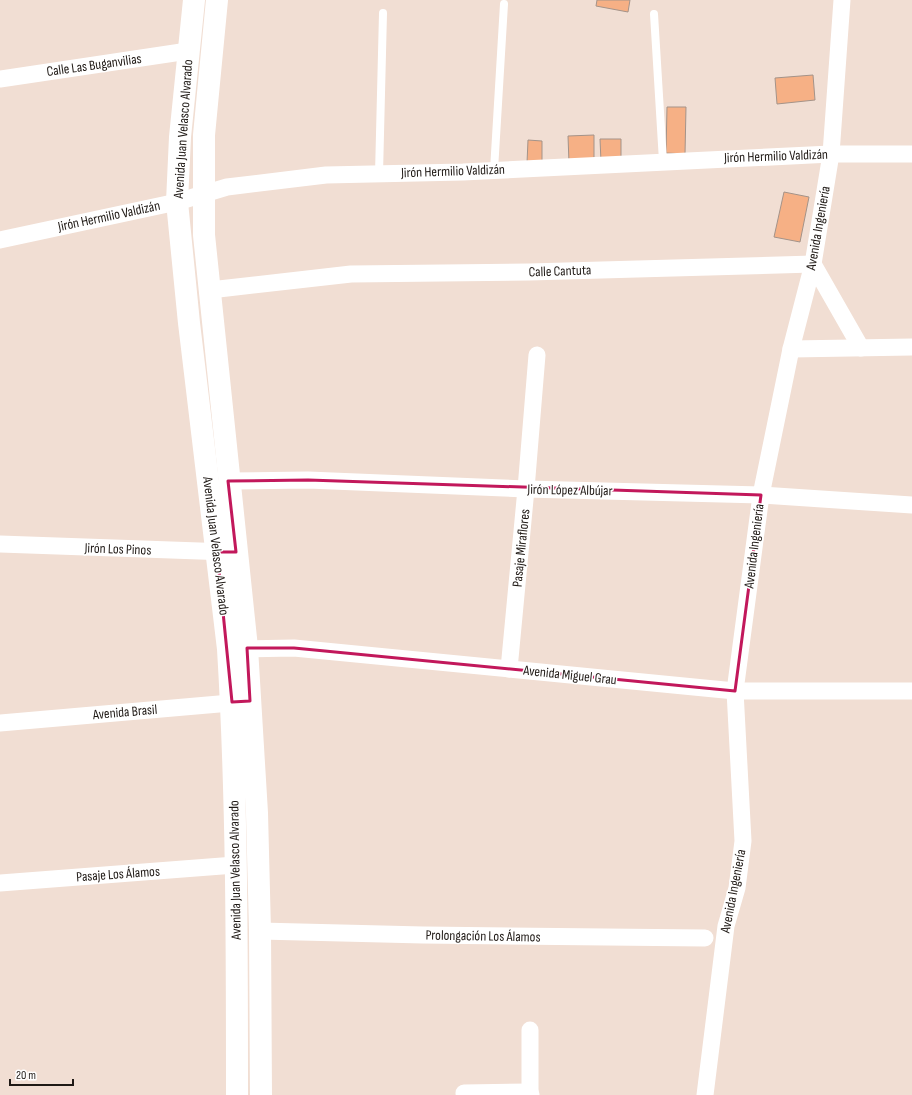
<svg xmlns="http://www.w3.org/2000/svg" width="912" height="1095" font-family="'Sofia Sans Condensed',sans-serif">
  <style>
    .building { fill: #f6b085; stroke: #a49389 }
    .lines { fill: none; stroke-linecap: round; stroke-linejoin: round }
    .lane { stroke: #fff; stroke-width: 8 }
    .street { stroke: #fff; stroke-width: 17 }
    .secondary { stroke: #fff; stroke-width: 22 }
    .marked { fill: none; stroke: #c2185b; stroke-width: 3; stroke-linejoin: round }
    .labels { text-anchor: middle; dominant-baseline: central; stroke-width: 3; stroke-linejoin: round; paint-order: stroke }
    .street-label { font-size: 14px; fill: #1f1915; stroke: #fff }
  </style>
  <rect width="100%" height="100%" fill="#f1ded3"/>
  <!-- building -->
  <g class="building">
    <path d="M597,0H630L628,12L596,6Z"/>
    <path d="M813,75L815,100L777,104L775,78Z"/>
    <path d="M667,107H686L685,154L666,153Z"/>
    <path d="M594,135V163H569L568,136Z"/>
    <path d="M600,139H621V162H601Z"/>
    <path d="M528,140L542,141V164L527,163Z"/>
    <path d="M784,192L809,197L800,242L774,237Z"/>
  </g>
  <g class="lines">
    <!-- lane -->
    <g class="lane">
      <path d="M654,14L663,161"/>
      <path d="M494,170L504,4"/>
      <path d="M379,174L383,13"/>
    </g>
    <!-- street -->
    <g class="street">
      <path d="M0,79L188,51"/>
      <path d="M0,240L177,202L227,187L326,175L463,172L831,154H912"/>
      <path d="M210,290L351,274L529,272L813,264L861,348"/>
      <path d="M791,349L912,347"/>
      <path d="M228,481L308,480L526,489L761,495L912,505"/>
      <path d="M0,544L228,552"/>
      <path d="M234,649L294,648L735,691H912"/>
      <path d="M509,669L526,489L537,355"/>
      <path d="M0,723L242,702"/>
      <path d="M0,883L235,865"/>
      <path d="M260,931L423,935L705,938"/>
      <path d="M530,1030V1092"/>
      <path d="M464,1093L530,1092L531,1095"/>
      <path d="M705,1095L726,926L737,888L743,841L735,691L761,495L791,349L813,264L831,154L842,0"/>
    </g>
    <!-- secondary -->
    <g class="secondary">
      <path d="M194,0L180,137L177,202L189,323L228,649C237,797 237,946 237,1095"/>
      <path d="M217,0L204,135V235L247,648L257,813L260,931L261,1095"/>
    </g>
  </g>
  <!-- marked area -->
  <path class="marked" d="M308,480L761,495L735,691L294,648H247L250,701L232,702L217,552H236L228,481Z"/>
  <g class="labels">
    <!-- street labels -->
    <g class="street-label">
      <text transform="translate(94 65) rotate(-8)">Calle Las Buganvilias</text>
      <text transform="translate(183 129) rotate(-86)">Avenida Juan Velasco Alvarado</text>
      <text transform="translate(776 156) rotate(-2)">Jirón Hermilio Valdizán</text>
      <text transform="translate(453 171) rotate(-2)">Jirón Hermilio Valdizán</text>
      <text transform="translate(109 216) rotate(-12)">Jirón Hermilio Valdizán</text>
      <text transform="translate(818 228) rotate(-80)">Avenida Ingeniería</text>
      <text transform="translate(560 271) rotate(-2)">Calle Cantuta</text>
      <text transform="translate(570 490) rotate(1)">Jirón López Albújar</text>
      <text transform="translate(216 546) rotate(83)">Avenida Juan Velasco Alvarado</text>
      <text transform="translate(754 546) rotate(-83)">Avenida Ingeniería</text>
      <text transform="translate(521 548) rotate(-84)">Pasaje Miraflores</text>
      <text transform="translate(118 549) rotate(2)">Jirón Los Pinos</text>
      <text transform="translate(570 675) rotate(6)">Avenida Miguel Grau</text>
      <text transform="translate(125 712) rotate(-5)">Avenida Brasil</text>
      <text transform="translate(235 870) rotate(-91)">Avenida Juan Velasco Alvarado</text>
      <text transform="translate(118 874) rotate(-4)">Pasaje Los Álamos</text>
      <text transform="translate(733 891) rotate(-79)">Avenida Ingeniería</text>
      <text transform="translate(483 936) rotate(1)">Prolongación Los Álamos</text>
    </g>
  </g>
  <!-- scale -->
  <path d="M10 1079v6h63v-6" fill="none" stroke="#1f1915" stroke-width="2"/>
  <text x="16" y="1079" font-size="12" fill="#1f1915" stroke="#ffffff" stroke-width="3" paint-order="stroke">20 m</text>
</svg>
